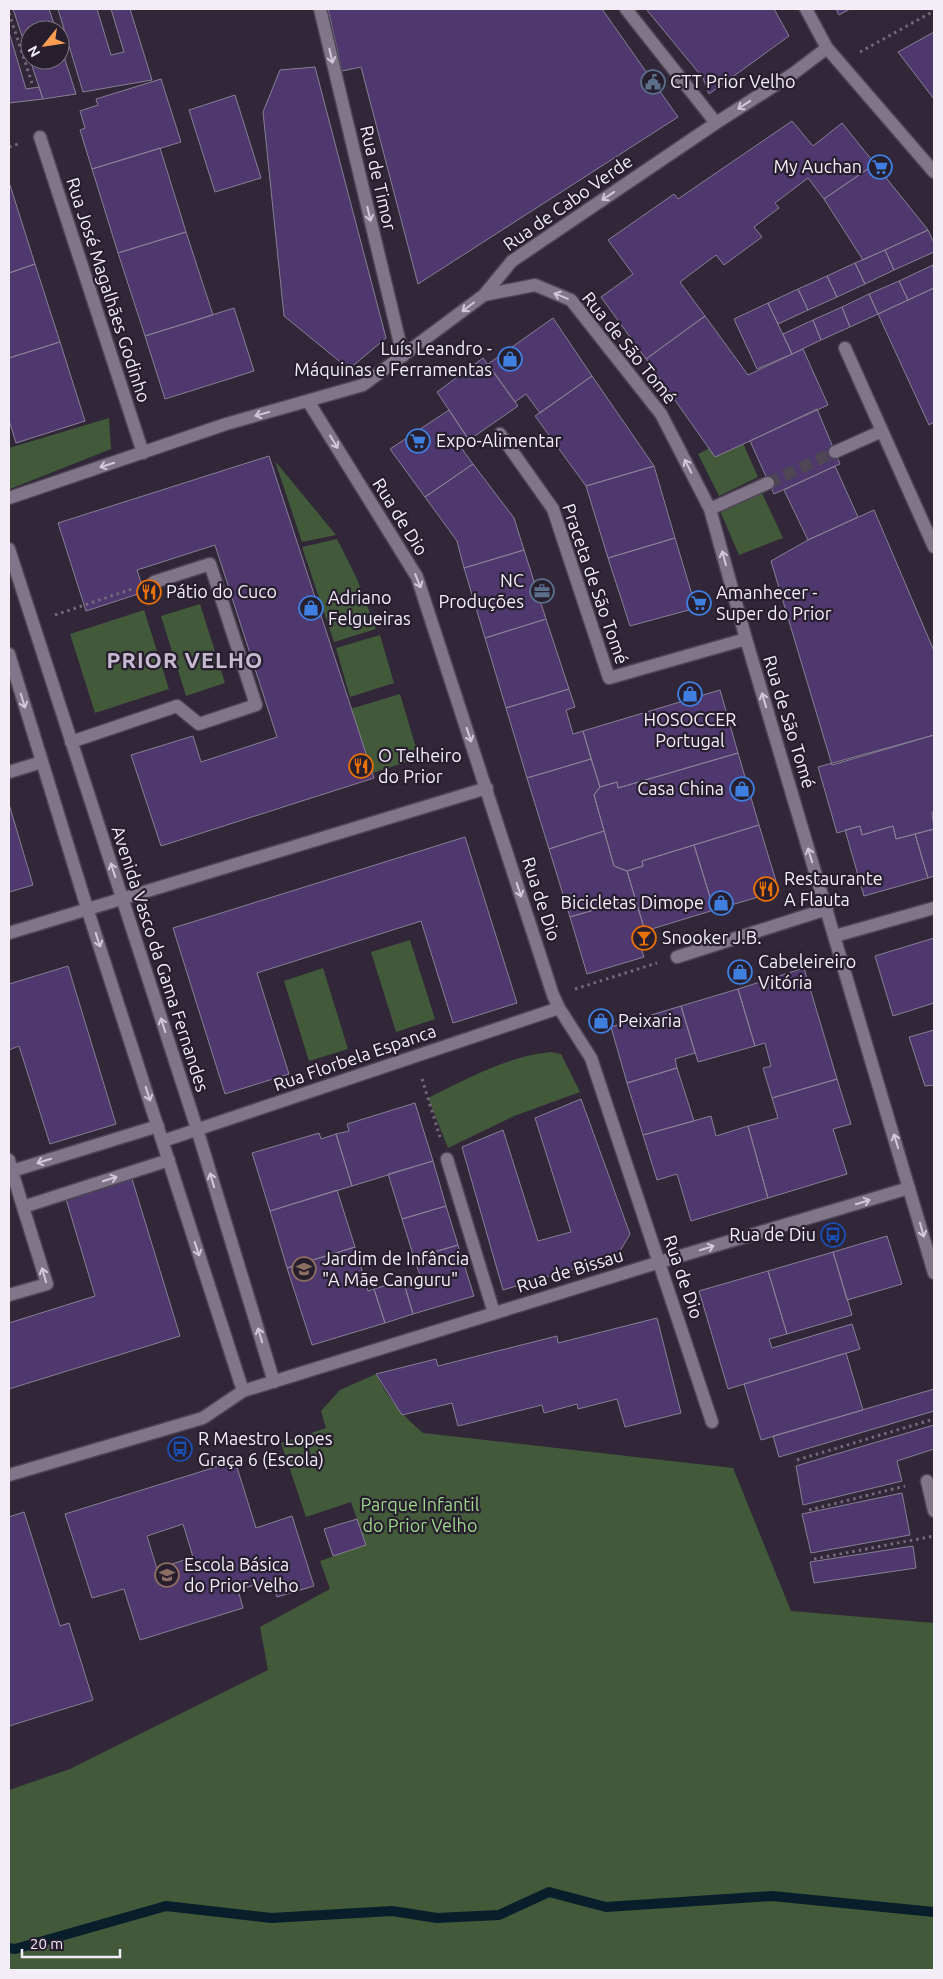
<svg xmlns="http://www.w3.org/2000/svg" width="943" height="1979" font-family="Ubuntu,sans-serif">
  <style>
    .green { fill: #42593a }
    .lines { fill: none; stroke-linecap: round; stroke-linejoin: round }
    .stream { stroke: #081e2b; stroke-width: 10 }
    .building { fill: #4f386e; stroke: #877f94; fill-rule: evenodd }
    .minor-tunnel { stroke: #4e4555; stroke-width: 12; stroke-dasharray: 12 6; stroke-linecap: butt }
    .minor-casing { stroke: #4d4553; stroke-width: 15 }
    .path { stroke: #746b7a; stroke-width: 3; stroke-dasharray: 2.5 4; stroke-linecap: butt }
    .minor { stroke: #807589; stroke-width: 12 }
    .oneway { stroke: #d0c9d7 }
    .labels { text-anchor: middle; stroke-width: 4.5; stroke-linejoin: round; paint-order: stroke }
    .poi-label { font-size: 18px; fill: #f3edf8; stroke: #271e2e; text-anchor: start }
    .street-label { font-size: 18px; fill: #f3edf8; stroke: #271e2e }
    .park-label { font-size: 18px; fill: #9dd788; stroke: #271e2e }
    .district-label { font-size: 22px; font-weight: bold; letter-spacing: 1px; fill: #c6bad0; stroke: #271e2e }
  </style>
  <rect width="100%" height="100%" fill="#312738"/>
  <path class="green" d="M109,418l2,31 -101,40 -1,-41z
    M739,434l19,43 -39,19 -21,-42z
    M275,461l61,74 -34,7z
    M762,493l21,45 -44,17 -19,-44z
    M337,539l20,40 19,50 -42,13 -32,-95z
    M200,604l25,79 -39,13 -25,-80z
    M144,610l25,79 -74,24 -25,-79z
    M380,635l14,48 -44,14 -14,-49z
    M400,694l19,64 -59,19 -23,-64z
    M410,940l25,79 -39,13 -25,-80z
    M323,968l25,81 -39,12 -25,-80z
    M551,1052l10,2 19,38 -66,24 -66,32 -20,-50c38,-19 80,-42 123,-46z
    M376,1374c11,24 27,42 47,59l310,35 58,143 143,12v347h-925v-180l61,-21 198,-99 -8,-43 70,-38 -10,-28 46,-16 -15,-43 -45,15 -25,-74 45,-15 -5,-17 19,-21z"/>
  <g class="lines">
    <path class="stream" d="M9,1948l6,1 151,-43 105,12 121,-7 45,7 62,-3 50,-23 57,15 166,-11 162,16"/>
  </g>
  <path class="building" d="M13,9h36l7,21h-26v30z
    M58,9h39l14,46 13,-3 -13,-43h19l22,71 -69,12z
    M328,9h274l76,108 -260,167 -57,-217 -19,4z
    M646,9h128l15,27 -80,58 -6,-16z
    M836,9h14l-11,6z
    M9,32l17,57 13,-2 4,12 -34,4z
    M934,32v67l-36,-47z
    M60,44l16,50 -33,5 -13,-39h30z
    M315,67l71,271 -37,31 -65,-53 -21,-204 17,-42z
    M161,79l20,63 -89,27 -12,-39 5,-2 -5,-17 18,-6 -2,-6z
    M235,95l26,83 -46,14 -26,-82z
    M792,121l21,25 29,-23 33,41 -51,35 -16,-21 -33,25 4,5 -25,19 8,10 -38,28 -8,-10 -36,27 25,34 -59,43 -45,-62 32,-23 -25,-34 66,-46 4,5z
    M160,148l26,84 -68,21 -26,-84z
    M875,164l53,66 -65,30 -39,-61z
    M10,185l25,79 -26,9v-87z
    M928,230l6,13v9l-40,18 -9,-20z
    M186,232l27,83 -68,21 -27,-83z
    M885,250l9,20 -29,14 -10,-21z
    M855,263l10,21 -28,13 -10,-21z
    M35,264l25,78 -51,16v-85z
    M933,265l1,23 -26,12 -9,-19z
    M827,276l10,21 -29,13 -10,-21z
    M899,281l9,19 -30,14 -9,-20z
    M934,288v134l-5,3 -51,-111z
    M798,289l10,21 -30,14 -10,-21z
    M869,294l9,20 -28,13 -8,-20z
    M768,303l24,51 -35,15 -23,-50z
    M842,307l8,20 -29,13 -8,-20z
    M234,308l20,63 -89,28 -20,-63z
    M705,316l43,59 55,-26 25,56 -113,52 -69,-98z
    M553,318l39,58 -52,37 -14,-19 -11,8 -27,-38z
    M813,320l8,20 -29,14 -9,-20z
    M60,342l25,79 -69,22 -7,-23v-62z
    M483,358l35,48 -49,34 -32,-48z
    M592,376l62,90 -68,20 -51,-70z
    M817,409l23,55 -66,30 -24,-53z
    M449,410l20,30 -9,6 13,18 -48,33 -35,-48z
    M269,456l105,322 -213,68 -30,-91 62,-19 8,26 76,-25 -62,-192 -78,25 7,22 -58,19 -28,-88z
    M473,464l41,54 10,32 -60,18 -7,-27 -32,-44z
    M654,466l21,72 -67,20 -22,-72z
    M835,466l23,51 -50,23 -24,-50z
    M874,510l60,141v84l-102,30 -61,-204 37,-21z
    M675,538l21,70 -66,18 -22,-68z
    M524,550l22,69 -61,19 -21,-70z
    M546,619l23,70 -63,19 -21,-70z
    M569,689l6,18 -9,3 7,24 10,-3 8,28 -64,19 -21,-70z
    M720,690l18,63 -120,35 -1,-6 -17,5 -17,-56z
    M934,735v77h-2l2,17 -38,10 -3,-13 -31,9 -2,-9 -23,7 -19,-66z
    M738,753l21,72 -117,36 1,5 -16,5 -13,-5 -20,-71 6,-8 17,-5 1,6z
    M591,759l9,28 -6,8 10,36 -55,18 -22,-71z
    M9,804l24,81 -24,7z
    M759,825l20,66 -65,19 -20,-65z
    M860,826l2,9 31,-9 3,13 19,-5 13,44 -64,18 -19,-66z
    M934,829v47l-6,2 -13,-44z
    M604,831l10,35 13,5 8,27 -65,19 -21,-68z
    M465,837l52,166 -64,20 -32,-102 -164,52 32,101 -64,20 -52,-166z
    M694,845l20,65 -69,21 -18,-60 16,-5 -1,-5z
    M635,898l10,33 -9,2 8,24 -57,17 -17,-57z
    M934,938v65l-41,13 -18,-60z
    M68,966l48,158 -66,20 -31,-98 -10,4v-66z
    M804,968l33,111 -65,19 -9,-30 8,-2 -6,-23 -10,3 -17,-57z
    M738,989l17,57 -57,16 -17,-56z
    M681,1006l14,47 -20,6 2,9 -50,15 -16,-56z
    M934,1030v55l-9,1 -16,-49z
    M677,1068l17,53 -51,14 -16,-52z
    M837,1079l14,45 -18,5 14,45 -79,24 -20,-72 30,-8 -6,-20z
    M581,1099l49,135 -13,22 -114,34 -41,-143 41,-17 35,111 33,-9 -36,-114z
    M415,1103l18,58 -81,25 -16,-52 13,-3 -2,-7z
    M711,1116l5,20 32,-10 20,72 -77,23 -14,-47 -20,6 -14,-45z
    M319,1133l2,6 15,-5 16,52 -82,25 -18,-58z
    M433,1161l13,45 -44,13 -14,-45z
    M132,1179l48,157 -171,53v-66l86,-27 -29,-97z
    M337,1190l18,57 -68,21 -17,-57z
    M446,1206l12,39 -44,13 -12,-39z
    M887,1236l15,48 -55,16 -14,-48z
    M458,1245l16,51 -61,18 -10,-34 17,-5 -6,-17z
    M355,1247l13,44 6,-2 11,34 -73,22 -25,-77z
    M833,1252l19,63 -65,19 -19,-63z
    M768,1271l19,63 -18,5 3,9 80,-24 8,25 -132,40 -29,-98z
    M403,1280l10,34 -28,9 -11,-34z
    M657,1318l24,95 -56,14 -8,-28 -39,10 -1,-5 -33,9 -2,-8 -84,21 -6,-23 -50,12 -26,-41 60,-15 2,7 119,-30 1,7z
    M846,1353l17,57 -102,30 -17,-56z
    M934,1389v22l-155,46 -6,-21z
    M934,1425v24l-37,12 5,20 -99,24 -7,-39z
    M235,1461l21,67 36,-12 22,70 -37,11 -6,-17 -33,10 5,18 -103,32 -16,-51 -32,9 -27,-84zM183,1524l10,33 -36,12 -10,-33z
    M902,1493l8,42 -99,18 -9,-39z
    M24,1512l36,114 9,-3 24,77 -84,26v-209z
    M357,1519l9,26 -33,11 -9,-27z
    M913,1546l3,22 -102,15 -4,-21z"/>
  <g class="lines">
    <path class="minor-tunnel" d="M768,483l67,-31"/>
    <g class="minor-casing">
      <path id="minor" d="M320,9l83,347
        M626,9l90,114
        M806,9l21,39 107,124
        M40,137l103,316
        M484,295l51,-10 36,15 90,114 49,95 36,130 188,634
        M845,348l89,199
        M308,401l109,176 136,418 6,13 32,50 121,364
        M500,434l53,75 56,169 137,-39
        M835,452l47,-21
        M9,498l217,-74 137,-39 121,-90 28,-34 204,-138 78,-50 33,-25
        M710,509l58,-26
        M9,549l188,580 77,253
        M9,654l78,254 156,483
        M71,742l106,-36 22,18 57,-19 -46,-141 -56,18
        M9,772l33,-10
        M9,933l478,-145
        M835,936l99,-28
        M677,957l150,-48
        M163,1141l396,-133
        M447,1159l47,154
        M9,1160l3,11 146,-45
        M12,1171l11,36
        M9,1295l38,-11 -24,-77 146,-47
        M9,1475l194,-57 40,-27 417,-129 249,-74
        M927,1481l7,30"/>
    </g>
    <path class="path" d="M9,13l23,70
      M860,52l74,-41
      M9,147l9,-3
      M55,615l77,-26
      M575,989l82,-26
      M422,1079l18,58
      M797,1460l137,-41
      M809,1510l96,-24
      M814,1559l120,-23"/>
    <use href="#minor" class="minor"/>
  </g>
  <defs><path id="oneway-shaft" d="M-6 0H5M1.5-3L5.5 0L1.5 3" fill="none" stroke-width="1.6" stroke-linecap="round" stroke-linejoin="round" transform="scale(1.25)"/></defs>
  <g class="oneway">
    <use href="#oneway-shaft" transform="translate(331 56) rotate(77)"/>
    <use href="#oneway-shaft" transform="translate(744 105) rotate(147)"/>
    <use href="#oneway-shaft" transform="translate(608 196) rotate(146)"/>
    <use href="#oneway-shaft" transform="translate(369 214) rotate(77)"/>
    <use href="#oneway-shaft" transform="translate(561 296) rotate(-158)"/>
    <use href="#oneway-shaft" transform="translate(468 307) rotate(143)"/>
    <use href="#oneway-shaft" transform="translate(262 414) rotate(165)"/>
    <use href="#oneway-shaft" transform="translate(334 442) rotate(59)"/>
    <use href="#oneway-shaft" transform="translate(107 465) rotate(162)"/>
    <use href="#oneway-shaft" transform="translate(688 466) rotate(-117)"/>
    <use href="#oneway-shaft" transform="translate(724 558) rotate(-105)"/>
    <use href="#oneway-shaft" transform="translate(418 581) rotate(68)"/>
    <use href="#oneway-shaft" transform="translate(764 700) rotate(-107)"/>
    <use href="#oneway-shaft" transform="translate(23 701) rotate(73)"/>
    <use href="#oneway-shaft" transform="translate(469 735) rotate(72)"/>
    <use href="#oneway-shaft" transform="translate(810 855) rotate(-107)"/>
    <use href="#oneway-shaft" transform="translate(113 870) rotate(-108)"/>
    <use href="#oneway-shaft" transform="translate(519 890) rotate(72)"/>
    <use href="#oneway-shaft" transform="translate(98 940) rotate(72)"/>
    <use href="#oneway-shaft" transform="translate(163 1025) rotate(-108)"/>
    <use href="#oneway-shaft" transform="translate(148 1094) rotate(72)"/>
    <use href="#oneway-shaft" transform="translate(896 1141) rotate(-107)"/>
    <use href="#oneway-shaft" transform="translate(44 1161) rotate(163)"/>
    <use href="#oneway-shaft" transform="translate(110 1179) rotate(-18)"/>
    <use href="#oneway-shaft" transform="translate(212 1180) rotate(-107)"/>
    <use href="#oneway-shaft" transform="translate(863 1202) rotate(-17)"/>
    <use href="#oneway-shaft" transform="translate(922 1230) rotate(74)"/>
    <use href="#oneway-shaft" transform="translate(707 1248) rotate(-17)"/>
    <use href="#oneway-shaft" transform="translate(197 1249) rotate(72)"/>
    <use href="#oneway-shaft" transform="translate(44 1275) rotate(-107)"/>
    <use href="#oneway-shaft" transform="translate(260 1335) rotate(-107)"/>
  </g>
  <defs>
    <g id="civic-ring" transform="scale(1.25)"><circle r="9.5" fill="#271e2e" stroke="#5c6f8a" stroke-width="1.5"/><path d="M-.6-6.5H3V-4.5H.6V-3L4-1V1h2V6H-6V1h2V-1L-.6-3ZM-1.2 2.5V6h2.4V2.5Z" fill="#5c6f8a"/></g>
    <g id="supermarket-ring" transform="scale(1.25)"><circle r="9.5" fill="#271e2e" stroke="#3f7fe0" stroke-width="1.5"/><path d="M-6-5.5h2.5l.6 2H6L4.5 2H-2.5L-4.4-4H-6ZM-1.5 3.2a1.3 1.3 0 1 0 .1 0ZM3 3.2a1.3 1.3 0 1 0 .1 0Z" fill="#3f7fe0"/></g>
    <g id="shop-ring" transform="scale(1.25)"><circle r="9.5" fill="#271e2e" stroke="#3f7fe0" stroke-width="1.5"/><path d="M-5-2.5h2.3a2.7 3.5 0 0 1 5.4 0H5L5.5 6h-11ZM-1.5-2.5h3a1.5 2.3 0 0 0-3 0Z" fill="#3f7fe0"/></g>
    <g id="office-ring" transform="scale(1.25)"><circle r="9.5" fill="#271e2e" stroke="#5c6f8a" stroke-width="1.5"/><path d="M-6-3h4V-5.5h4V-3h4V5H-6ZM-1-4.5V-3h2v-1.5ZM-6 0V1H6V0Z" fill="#5c6f8a"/></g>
    <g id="restaurant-ring" transform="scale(1.25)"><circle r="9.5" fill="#271e2e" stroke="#e8710a" stroke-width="1.5"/><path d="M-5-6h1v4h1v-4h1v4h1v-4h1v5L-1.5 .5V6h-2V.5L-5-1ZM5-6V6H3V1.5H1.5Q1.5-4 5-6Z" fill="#e8710a"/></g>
    <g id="bar-ring" transform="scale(1.25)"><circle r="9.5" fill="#271e2e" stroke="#e8710a" stroke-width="1.5"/><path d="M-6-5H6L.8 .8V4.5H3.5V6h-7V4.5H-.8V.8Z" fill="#e8710a"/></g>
    <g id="bus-ring" transform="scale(1.25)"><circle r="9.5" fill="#271e2e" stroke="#1a4fb4" stroke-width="1.5"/><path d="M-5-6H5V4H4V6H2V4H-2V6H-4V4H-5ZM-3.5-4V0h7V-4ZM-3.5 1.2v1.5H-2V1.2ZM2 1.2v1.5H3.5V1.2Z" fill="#1a4fb4"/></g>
    <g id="school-ring" transform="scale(1.25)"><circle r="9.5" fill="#271e2e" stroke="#8d6e63" stroke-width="1.5"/><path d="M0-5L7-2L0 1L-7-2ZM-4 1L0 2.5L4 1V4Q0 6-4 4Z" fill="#8d6e63"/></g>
  </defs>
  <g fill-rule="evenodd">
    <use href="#civic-ring" x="653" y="82"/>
    <use href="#supermarket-ring" x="880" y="167"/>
    <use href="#shop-ring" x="510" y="359"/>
    <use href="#supermarket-ring" x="418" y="441"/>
    <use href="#office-ring" x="542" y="591"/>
    <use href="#restaurant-ring" x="149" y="592"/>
    <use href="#supermarket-ring" x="699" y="603"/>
    <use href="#shop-ring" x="311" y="608"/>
    <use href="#shop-ring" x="690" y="694"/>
    <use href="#restaurant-ring" x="361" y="766"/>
    <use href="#shop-ring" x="742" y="789"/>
    <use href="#restaurant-ring" x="766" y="889"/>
    <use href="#shop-ring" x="721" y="903"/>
    <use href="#bar-ring" x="644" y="938"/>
    <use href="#shop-ring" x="740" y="972"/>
    <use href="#shop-ring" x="601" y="1021"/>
    <use href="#bus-ring" x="833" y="1235"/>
    <use href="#school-ring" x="304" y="1269"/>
    <use href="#bus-ring" x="180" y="1449"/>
    <use href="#school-ring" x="167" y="1575"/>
  </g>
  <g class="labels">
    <g class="poi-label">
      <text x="670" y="88">CTT Prior Velho</text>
      <text x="862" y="173" text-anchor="end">My Auchan</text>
      <text x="492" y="355" text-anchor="end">Luís Leandro -<tspan x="492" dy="21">Máquinas e Ferramentas</tspan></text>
      <text x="436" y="447">Expo-Alimentar</text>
      <text x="524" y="587" text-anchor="end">NC<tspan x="524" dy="21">Produções</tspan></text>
      <text x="166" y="598">Pátio do Cuco</text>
      <text x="716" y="599">Amanhecer -<tspan x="716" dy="21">Super do Prior</tspan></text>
      <text x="328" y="604">Adriano<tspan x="328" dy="21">Felgueiras</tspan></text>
      <text x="690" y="726" text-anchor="middle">HOSOCCER<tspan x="690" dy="21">Portugal</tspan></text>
      <text x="378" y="762">O Telheiro<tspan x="378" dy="21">do Prior</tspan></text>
      <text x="724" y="795" text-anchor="end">Casa China</text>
      <text x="784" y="885">Restaurante<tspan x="784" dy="21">A Flauta</tspan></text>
      <text x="704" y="909" text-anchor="end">Bicicletas Dimope</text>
      <text x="662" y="944">Snooker J.B.</text>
      <text x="758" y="968">Cabeleireiro<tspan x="758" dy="21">Vitória</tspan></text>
      <text x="618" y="1027">Peixaria</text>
      <text x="816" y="1241" text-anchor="end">Rua de Diu</text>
      <text x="322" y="1265">Jardim de Infância<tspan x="322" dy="21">"A Mãe Canguru"</tspan></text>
      <text x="198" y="1445">R Maestro Lopes<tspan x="198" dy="21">Graça 6 (Escola)</tspan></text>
      <text x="184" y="1571">Escola Básica<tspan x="184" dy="21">do Prior Velho</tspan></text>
    </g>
    <g class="street-label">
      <text transform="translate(378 178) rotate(77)" y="6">Rua de Timor</text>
      <text transform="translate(568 203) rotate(-35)" y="6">Rua de Cabo Verde</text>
      <text transform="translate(108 290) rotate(72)" y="6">Rua José Magalhães Godinho</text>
      <text transform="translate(629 348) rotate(51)" y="6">Rua de São Tomé</text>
      <text transform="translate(400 517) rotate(58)" y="6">Rua de Dio</text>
      <text transform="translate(595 584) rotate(71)" y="6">Praceta de São Tomé</text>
      <text transform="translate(789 722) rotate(73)" y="6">Rua de São Tomé</text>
      <text transform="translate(541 899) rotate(72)" y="6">Rua de Dio</text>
      <text transform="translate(160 959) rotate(72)" y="6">Avenida Vasco da Gama Fernandes</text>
      <text transform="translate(355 1058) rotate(-19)" y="6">Rua Florbela Espanca</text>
      <text transform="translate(570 1271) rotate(-17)" y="6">Rua de Bissau</text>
      <text transform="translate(683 1277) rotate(71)" y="6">Rua de Dio</text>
    </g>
    <g class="park-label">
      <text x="420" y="1511">Parque Infantil<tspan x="420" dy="21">do Prior Velho</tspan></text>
    </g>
    <g class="district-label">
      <text x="185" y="668">PRIOR VELHO</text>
    </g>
  </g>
  <rect width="943" height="1979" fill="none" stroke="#f3edf8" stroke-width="20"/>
  <g transform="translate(45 45) rotate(240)"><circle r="24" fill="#271e2e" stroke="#79717f"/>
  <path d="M0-4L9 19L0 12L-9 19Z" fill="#fb9e51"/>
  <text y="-8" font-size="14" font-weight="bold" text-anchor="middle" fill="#f3edf8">N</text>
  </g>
  <path d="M22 1949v8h98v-8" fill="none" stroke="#f3edf8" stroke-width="2.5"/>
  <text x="30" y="1949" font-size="15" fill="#f3edf8" stroke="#271e2e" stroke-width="4" paint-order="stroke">20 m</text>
</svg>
